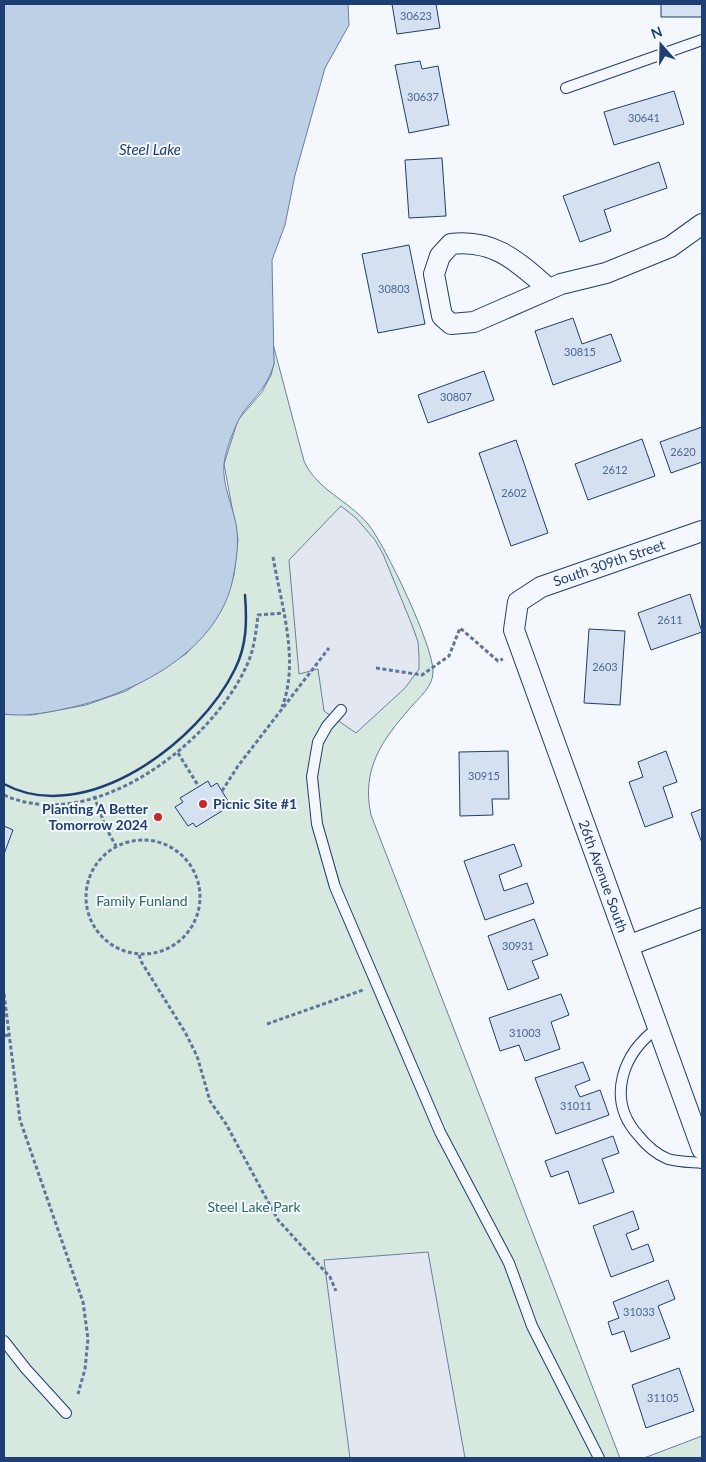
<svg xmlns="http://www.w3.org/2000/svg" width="706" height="1462" font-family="Lato,sans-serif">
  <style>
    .green { fill: #d7e8df; stroke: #687fa3 }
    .parking { fill: #e3e8f0; stroke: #687fa3 }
    .water { fill: #bed0e5; stroke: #687fa3 }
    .building { fill: #d5e0f0; stroke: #1d3f73 }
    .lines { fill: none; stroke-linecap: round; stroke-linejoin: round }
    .lane-casing { stroke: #1d3f73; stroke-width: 12 }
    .street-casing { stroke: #1d3f73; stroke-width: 22 }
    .path { stroke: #5e769c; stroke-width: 3; stroke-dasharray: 4 2.5; stroke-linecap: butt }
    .lane { stroke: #f4f7fb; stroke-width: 10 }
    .street { stroke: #f4f7fb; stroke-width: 20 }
    .wall { stroke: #1d3f73; stroke-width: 2.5 }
    .poi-dot { fill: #c62828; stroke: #f4f7fb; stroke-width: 2 }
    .labels { text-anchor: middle; stroke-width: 4; stroke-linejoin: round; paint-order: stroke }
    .number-label { font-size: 11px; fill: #4b6792 }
    .street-label { font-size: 14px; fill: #1d3f73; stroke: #f4f7fb }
    .poi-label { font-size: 14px; font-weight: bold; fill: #1d3f73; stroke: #f4f7fb; text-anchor: start }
    .park-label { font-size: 14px; fill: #2c6c60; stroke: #f4f7fb }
    .water-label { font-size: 15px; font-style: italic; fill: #1d3f73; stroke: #f4f7fb }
  </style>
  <rect width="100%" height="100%" fill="#f4f7fb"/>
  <path class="green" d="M273,344l31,117c13,29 44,39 64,63 17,21 66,123 65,148 0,14 -13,25 -22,35 -29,33 -50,62 -40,108l249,643h-616v-744l28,1 54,-10 40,-14 60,-37 33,-41 15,-38 4,-35 -14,-76 14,-44 24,-28 9,-17 3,-11z
    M702,1436v22h-58z"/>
  <path class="parking" d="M341,506l15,12 19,22 8,14 29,71 6,17 1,15v12l-14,19 -49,45 -32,-22 -6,-42 -19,5 -10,-114z
    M428,1252l37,206h-115l-26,-198z"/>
  <path class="water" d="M4,4h344l1,21 -24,43 -30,107 -10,50 -13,35 2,104c-6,21 -17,31 -30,47 -8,11 -19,40 -20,53 -2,20 8,40 12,60 3,16 1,33 -2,49 -12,78 -101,122 -170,136 -19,4 -41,8 -60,5z"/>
  <path class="building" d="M392,4h44l4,24 -43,6z
    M661,4h41v13h-41z
    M420,61l2,8 16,-3 11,59 -40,8 -14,-68z
    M674,91l10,33 -70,21 -10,-33z
    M442,158l4,58 -37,2 -4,-58z
    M659,162l8,26 -63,22 7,21 -31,11 -17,-46z
    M409,245l16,79 -47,9 -16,-79z
    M573,318l9,26 29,-10 10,27 -68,24 -18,-54z
    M484,371l10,29 -66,23 -10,-28z
    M702,427v35l-31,11 -11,-31z
    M642,439l13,37 -67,24 -13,-36z
    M516,440l32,93 -37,13 -32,-93z
    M690,594l12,38 -51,18 -13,-37z
    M589,629l36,2 -5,74 -36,-2z
    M508,751l1,48h-17l1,16 -33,1 -1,-64z
    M666,751l11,31 -14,5 10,30 -28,10 -16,-45 14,-5 -5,-15z
    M208,781l3,6 6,-4 11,18 -6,4 3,4 -29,18 -3,-4 -5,3 -13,-19 8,-5 -3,-4z
    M702,809v34l-11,-30z
    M4,826l9,4 -9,24z
    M514,844l8,22 -23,9 5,16 23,-8 7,20 -49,17 -21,-59z
    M534,919l14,36 -16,6 7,17 -31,12 -20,-54z
    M561,994l8,21 -18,7 9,27 -35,12 -6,-16 -19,6 -11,-33z
    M583,1062l7,18 -15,6 5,11 20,-7 9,25 -53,19 -21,-56z
    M613,1136l6,17 -17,6 12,33 -35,12 -11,-33 -17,6 -6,-16z
    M633,1211l6,18 -13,5 6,16 16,-6 6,17 -43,16 -18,-51z
    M668,1280l7,19 -17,7 12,32 -39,14 -7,-21 -12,4 -4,-13 11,-4 -6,-16z
    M679,1368l15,43 -48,17 -14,-43z"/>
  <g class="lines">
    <g class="lane-casing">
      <path id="lane" d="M566,88l136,-48
        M341,710l-14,16 -9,16 -6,35 5,47 18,63 105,245 69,131 23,63 67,132
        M659,1027c-37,26 -53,72 -21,108 7,9 18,19 30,24 10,3 24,3 34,4
        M4,1341l22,28 40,44"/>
    </g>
    <g class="street-casing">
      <g id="street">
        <path d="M549,289c-31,-27 -54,-50 -98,-45l-11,12 -6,18 8,42 9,8 23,-2 87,-38 45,-11 64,-26 32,-23"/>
        <path id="s1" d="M702,531l-161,56 -23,15 -4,28 188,519"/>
        <path d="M630,945l72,-27"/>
      </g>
    </g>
    <path class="path" d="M273,557c8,47 27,104 9,150
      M376,668l46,7 27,-19 11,-28 38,33 5,-2
      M178,753l21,34
      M222,791l16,-25 91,-118
      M4,795c88,40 206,-50 242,-128 8,-16 10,-35 12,-52l25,-2
      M94,796l12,32 10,18
      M86 897a57 57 0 1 1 114 0a57 57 0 1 1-114 0Z
      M139,955l3,8 43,69 12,24 13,45 16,23 52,96 52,57 6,14
      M4,994l16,126 63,182 5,37 -3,30 -7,25
      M267,1024l96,-34
      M4,1035l6,1"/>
    <use href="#lane" class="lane"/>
    <use href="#street" class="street"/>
    <path class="wall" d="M4,784c81,44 196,-42 231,-115 12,-24 12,-48 10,-74"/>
  </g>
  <g class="poi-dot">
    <circle cx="203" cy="804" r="5"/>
    <circle cx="158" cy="817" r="5"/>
  </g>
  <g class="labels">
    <g class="number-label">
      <text x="416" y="20">30623</text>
      <text x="423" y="101">30637</text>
      <text x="644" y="122">30641</text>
      <text x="394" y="293">30803</text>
      <text x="580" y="356">30815</text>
      <text x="456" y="401">30807</text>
      <text x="683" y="456">2620</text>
      <text x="615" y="474">2612</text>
      <text x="514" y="497">2602</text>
      <text x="670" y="624">2611</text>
      <text x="605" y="671">2603</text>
      <text x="484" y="780">30915</text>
      <text x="518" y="950">30931</text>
      <text x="525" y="1037">31003</text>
      <text x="576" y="1110">31011</text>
      <text x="639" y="1316">31033</text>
      <text x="663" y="1402">31105</text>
    </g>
    <g class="street-label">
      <text transform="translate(609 563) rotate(-19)" y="5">South 309th Street</text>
      <text dy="5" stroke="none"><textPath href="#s1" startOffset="488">26th Avenue South</textPath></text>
    </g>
    <g class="poi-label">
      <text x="213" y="809">Picnic Site #1</text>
      <text x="148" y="814" text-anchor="end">Planting A Better<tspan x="148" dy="16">Tomorrow 2024</tspan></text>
    </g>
    <g class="park-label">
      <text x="142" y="906">Family Funland</text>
      <text x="254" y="1212">Steel Lake Park</text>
    </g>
    <g class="water-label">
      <text x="150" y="155">Steel Lake</text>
    </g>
  </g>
  <rect width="706" height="1462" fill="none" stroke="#1d3f73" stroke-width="10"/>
  <g transform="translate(661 45) rotate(340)" stroke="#f4f7fb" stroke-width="4" paint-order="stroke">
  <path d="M0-4L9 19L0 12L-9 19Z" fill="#1d3f73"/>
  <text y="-8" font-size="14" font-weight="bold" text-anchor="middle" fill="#1d3f73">N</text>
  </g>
</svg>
